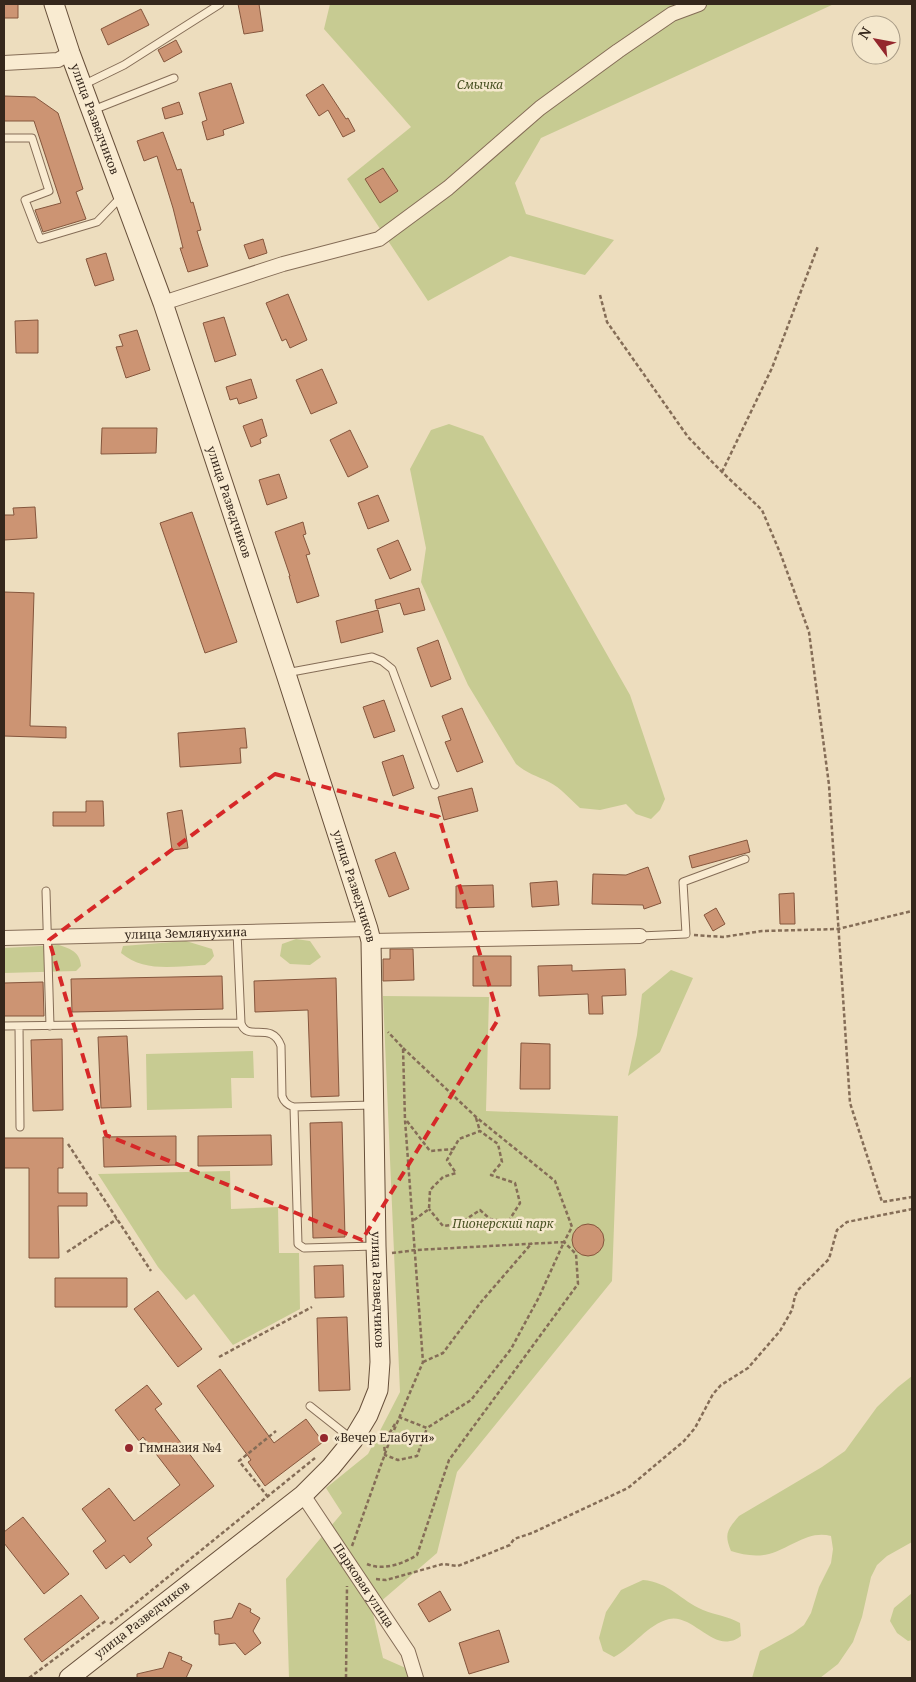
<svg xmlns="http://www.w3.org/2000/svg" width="916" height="1682" font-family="'Noto Serif',serif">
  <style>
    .green { fill: #c7cb92 }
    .building { fill: #cc9473; stroke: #85563d }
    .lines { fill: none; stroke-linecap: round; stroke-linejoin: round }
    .lane-casing { stroke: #856d57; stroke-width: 9 }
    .street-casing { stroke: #856d57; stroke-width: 16 }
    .secondary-casing { stroke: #674f3a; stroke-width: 21 }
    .path { stroke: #856d57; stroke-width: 2.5; stroke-dasharray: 4 2.5; stroke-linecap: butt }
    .lane { stroke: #f9ebd1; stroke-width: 7 }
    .street { stroke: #f9ebd1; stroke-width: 14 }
    .secondary { stroke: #f9ebd1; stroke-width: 19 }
    .marked { fill: none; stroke: #d62828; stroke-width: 4; stroke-dasharray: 10 6; stroke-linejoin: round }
    .poi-dot { fill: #94272d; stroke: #f5e8cd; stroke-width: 2 }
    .labels { text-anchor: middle; stroke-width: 5; stroke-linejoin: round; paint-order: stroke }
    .park-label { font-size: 12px; font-style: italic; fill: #485122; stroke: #f5e8cd }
    .street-label { font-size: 12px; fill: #35271c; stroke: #f5e8cd }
    .poi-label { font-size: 12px; fill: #35271c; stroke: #f5e8cd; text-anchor: start }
  </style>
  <rect width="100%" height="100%" fill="#edddbe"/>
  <path class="green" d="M330,4h504l-293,134 -26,45 11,31 88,26 -29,35 -75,-19 -82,45 -81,-122 64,-52 -87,-98z
    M449,424l34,12 147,259 35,104 -5,11 -9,9 -15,-5 -10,-10 -26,6 -20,-2c-10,-9 -19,-20 -31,-26 -12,-6 -23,-9 -33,-18l-48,-79 -47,-103 5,-34 -16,-79 21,-39z
    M296,939l14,2 11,16 -11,8 -20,-1 -10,-8 2,-12z
    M186,941l26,8 2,7 -4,5 -5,4c-30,1 -60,8 -84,-12l2,-7z
    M59,945c12,4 21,7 22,21l-5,5 -72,2v-25z
    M671,970l22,8 -33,74 -32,24 9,-41 5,-41z
    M383,996l106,1 -3,114 132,5 -6,165 -155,191 -20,81 -65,56 11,49 25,11 2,9h-121l-3,-99 56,-66 -16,-25 42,-34 32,-62z
    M253,1051l1,27h-23l1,30 -85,2 -1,-56z
    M230,1171l1,38 47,-2 1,46h20l1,56 -67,36 -39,-51 -8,6 -28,-33 -60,-93z
    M912,1376v166l-25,14 -10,9 -6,12 -9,40 -9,25 -15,22 -18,14h-68l8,-27 33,-18 11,-8 7,-12 8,-26 12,-24 2,-14 -2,-13c-23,-6 -40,12 -62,18 -13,3 -26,1 -38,-3 -7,-17 -4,-21 8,-35l83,-49 23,-16 32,-44 21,-20z
    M643,1580c26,2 37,20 60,30 12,5 25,6 37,13l1,13c-3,2 -7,5 -11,5 -19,5 -40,-27 -61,-22 -21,5 -36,28 -55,38l-11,-6 -4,-13 7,-26 15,-22z
    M912,1593v47l-4,1 -11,-8 -7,-12 4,-13z"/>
  <path class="building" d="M4,4h14v14h-14z
    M238,4h21l4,27 -19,3z
    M141,9l8,16 -41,20 -7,-16z
    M176,40l6,12 -18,10 -6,-12z
    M231,83l13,40 -21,7 1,5 -17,5 -5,-18 5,-2 -8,-27z
    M323,84l23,35 2,-1 7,13 -12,6 -15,-27 -9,6 -13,-21z
    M4,96l31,1 23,16 25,76 -7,3 10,27 -43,13 -8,-22 26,-7 -27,-82h-30z
    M179,102l4,12 -18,5 -3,-11z
    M163,132l14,38 4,-1 10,34 2,-1 8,28 -4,1 11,35 -20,6 -8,-24h3l-10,-40 -16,-52 -13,5 -7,-20z
    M383,168l15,23 -18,12 -15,-24z
    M263,239l4,14 -18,6 -5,-14z
    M106,253l8,27 -19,6 -9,-27z
    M288,294l19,46 -17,8 -4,-9 -4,2 -16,-38z
    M224,317l12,38 -21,7 -12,-39z
    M38,320v33h-22l-1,-32z
    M137,330l13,40 -24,8 -10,-31 7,-1 -4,-11z
    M322,369l15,34 -26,11 -15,-34z
    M251,379l6,19 -18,6 -2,-6 -7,2 -4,-13z
    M262,419l5,17 -7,3 1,4 -10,4 -8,-21z
    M102,428h55l-1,25 -55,1z
    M350,430l18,37 -20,10 -18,-37z
    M279,474l8,24 -20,7 -8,-25z
    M378,495l11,26 -21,8 -10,-26z
    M35,507l2,31 -33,2v-25h10l-1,-7z
    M192,512l45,130 -32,11 -45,-130z
    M303,522l3,12 -3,1 7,19 -4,1 13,41 -22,7 -8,-27h1l-15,-44z
    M398,540l13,30 -21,9 -13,-30z
    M419,588l6,22 -21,5 -4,-12 -23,6 -2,-9z
    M4,592l30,1 -4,133 36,1v11l-62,-2z
    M378,610l5,22 -42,11 -5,-22z
    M438,640l13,39 -20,8 -14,-39z
    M384,700l11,31 -21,7 -11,-31z
    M462,708l21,54 -26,10 -12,-30 6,-2 -9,-24z
    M245,728l2,20h-7l1,15 -61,4 -2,-34z
    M403,755l11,33 -21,8 -11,-34z
    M472,788l6,23 -34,9 -6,-23z
    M86,801h17l1,25h-51v-14h33z
    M182,810l6,38 -16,2 -5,-37z
    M747,840l3,12 -58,16 -3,-12z
    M395,852l14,37 -20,8 -14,-37z
    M648,867l13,36 -17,6 -1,-4 -51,-1 1,-30 33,1z
    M557,881l2,24 -27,2 -2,-24z
    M493,885l1,22 -38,1v-22z
    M794,893l1,31h-15l-1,-30z
    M716,908l9,16 -12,7 -9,-16z
    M390,949h23l1,31 -31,1v-22h7z
    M473,956h38v30h-38z
    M572,965v6l53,-2 1,26 -24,1 1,18h-14l-1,-20 -49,2 -1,-30z
    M222,976l1,33 -151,3 -1,-33z
    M336,978l3,118 -28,1 -3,-87 -53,2 -1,-31z
    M43,982l1,34h-40v-33z
    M127,1036l4,71 -30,1 -3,-71z
    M62,1039l1,71 -30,1 -2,-71z
    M521,1043l29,1v45h-30z
    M342,1122l3,115 -32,1 -3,-115z
    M271,1135l1,30 -74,1v-30z
    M176,1136v29l-72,2 -1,-30z
    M4,1138h59v30h-5v25h29v13h-29l1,52h-30v-90h-25z
    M572 1240a16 16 0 1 1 32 0a16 16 0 1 1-32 0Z
    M343,1265l1,32 -29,1 -1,-32z
    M55,1278h72v29h-72z
    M158,1291l44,58 -24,18 -44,-58z
    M347,1317l3,73 -31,1 -2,-73z
    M220,1369l54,74 32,-24 17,23 -58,44 -17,-24 3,-2 -54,-74z
    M147,1385l15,19 -7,5 59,77 -67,52 5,7 -22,18 -6,-8 -18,14 -13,-18 13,-10 -24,-32 27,-21 25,33 46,-36 -37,-48 -4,4 -24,-31z
    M23,1517l46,57 -25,20 -40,-51v-11z
    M440,1591l11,19 -22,12 -11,-18z
    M81,1595l18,23 -57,44 -18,-23z
    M239,1603l12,6 -1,3 10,6 -7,13 8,12 -16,12 -10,-12 -16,2v-11h-4l-1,-13 18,-3z
    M499,1630l10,32 -40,12 -10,-31z
    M169,1652l13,5 -1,3 11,5 -6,13h-49v-4l26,-6z"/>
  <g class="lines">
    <g class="lane-casing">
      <path id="lane" d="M83,85l41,-20 96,-61
        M93,110l81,-32
        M4,138h28l17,53 -24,9 15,39 57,-17 24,-25
        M286,673l86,-16 10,4 10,8 43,116
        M46,891l4,135
        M237,932l4,91c6,20 31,-3 40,23l1,50c2,6 5,9 12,11l79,-2
        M640,936l46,-2 -3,-52 62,-23
        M4,1026l237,-3
        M19,1026l1,101
        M294,1107l4,137 6,4 71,-2
        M310,1406l43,34"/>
    </g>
    <g class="street-casing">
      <g id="street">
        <path d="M4,63l54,-3 12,-7"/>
        <path d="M163,303l120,-39 96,-25 69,-51 92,-80 78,-57 54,-37 27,-10"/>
        <path id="s1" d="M4,938l364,-9"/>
        <path d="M371,941l269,-5"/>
        <path id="s2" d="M303,1495l105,157 8,26"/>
      </g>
    </g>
    <g class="secondary-casing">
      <g id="secondary">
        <path id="s3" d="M54,4l16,49 93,250 123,371 82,255 3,12 5,305 4,116 -2,28 -10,25 -15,25 -22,27 -28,28 -234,183"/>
      </g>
    </g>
    <path class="path" d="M600,295l7,27 81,115 34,35 40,38 19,45 28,77 20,153 21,318 32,99 30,-5
      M722,472l50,-104 46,-122
      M694,935l29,2 39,-6 76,-2 74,-18
      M476,1118l4,13
      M407,1121l23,30 24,-2
      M68,1144l83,127
      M414,1220l15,-11 1,-19 13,-13 13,-4 -9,-13 12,-21 21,-8 18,13 4,18 -11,13 24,8 5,20 -12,19 -18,-3 -10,-9 -21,14 -16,2 -14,-17
      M67,1252l50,-33
      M392,1253l24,-3 148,-8 -25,55 -28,52 -40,51 -44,28 -28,-11
      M219,1357l93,-50
      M423,1362l20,-9 38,-51 51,-59
      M395,1424l-11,18 1,13 13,5 19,-4 10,-28
      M268,1497l-29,-36 37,-30
      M352,1546l39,-109 32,-75 -18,-242 -2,-72 -15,-16
      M367,1564c15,7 36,0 50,-9l32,-95 129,-176 -2,-30 -12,-12 8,-15 -17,-46 -79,-64 -73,-69
      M376,1579l10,1 57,-16 15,2 52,-21 4,-6 18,-6 96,-45 56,-47 11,-13 18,-34 8,-9 27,-17 32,-37 12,-21 3,-14 3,-6 31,-31 8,-29 10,-8 65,-13
      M110,1624l205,-166
      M29,1678l78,-58
      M346,1678l1,-92"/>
    <use href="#lane" class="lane"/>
    <use href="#street" class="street"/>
    <use href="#secondary" class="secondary"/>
  </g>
  <path class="marked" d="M275,774l164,43 60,201 -137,222 -256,-105 -57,-195z"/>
  <g class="poi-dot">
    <circle cx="324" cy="1438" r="5"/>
    <circle cx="129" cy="1448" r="5"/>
  </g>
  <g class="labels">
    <g class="park-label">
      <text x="480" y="89">Смычка</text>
      <text x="503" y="1228">Пионерский парк</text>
    </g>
    <g class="street-label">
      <text dy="4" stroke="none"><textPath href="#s3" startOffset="122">улица Разведчиков</textPath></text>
      <text dy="4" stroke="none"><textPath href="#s3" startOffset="528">улица Разведчиков</textPath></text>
      <text dy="4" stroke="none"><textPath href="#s3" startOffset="932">улица Разведчиков</textPath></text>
      <text dy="4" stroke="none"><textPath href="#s1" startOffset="182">улица Землянухина</textPath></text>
      <text dy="4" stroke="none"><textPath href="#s3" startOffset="1338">улица Разведчиков</textPath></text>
      <text dy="4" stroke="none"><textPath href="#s2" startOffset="109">Парковая улица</textPath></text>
      <text transform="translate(142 1620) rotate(-38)" y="4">улица Разведчиков</text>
    </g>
    <g class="poi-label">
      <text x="334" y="1442">«Вечер Елабуги»</text>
      <text x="139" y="1452">Гимназия №4</text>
    </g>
  </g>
  <rect width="916" height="1682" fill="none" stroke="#35271c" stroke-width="10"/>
  <g transform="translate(876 40) rotate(302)"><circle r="24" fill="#f5e8cd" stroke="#a89b86"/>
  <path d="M0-4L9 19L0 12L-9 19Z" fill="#94272d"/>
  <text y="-8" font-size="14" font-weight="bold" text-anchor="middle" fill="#35271c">N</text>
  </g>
</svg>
